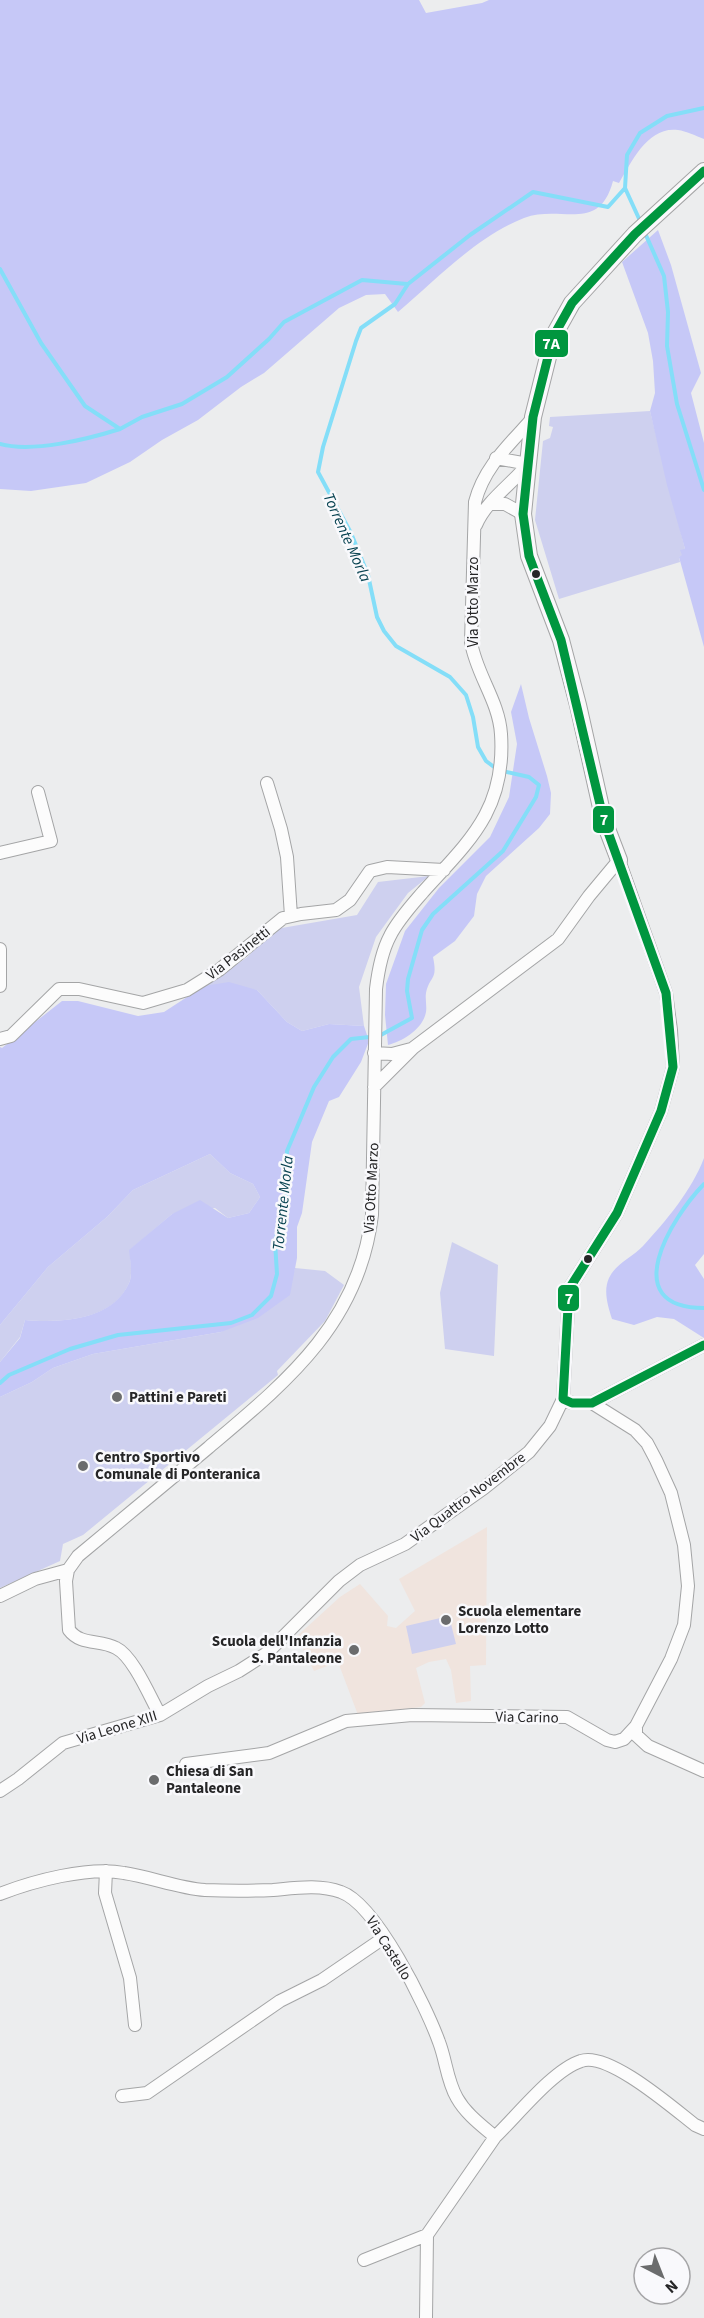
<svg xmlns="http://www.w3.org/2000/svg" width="704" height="2318" font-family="'Source Sans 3',sans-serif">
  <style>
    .education { fill: #f0e4de }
    .green { fill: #ced0ef }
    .forest { fill: #c6c8f7 }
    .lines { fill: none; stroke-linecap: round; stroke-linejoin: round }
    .stream { stroke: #84def8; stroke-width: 4 }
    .street-casing { stroke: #a4a5a6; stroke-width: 14 }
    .secondary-casing { stroke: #a4a5a6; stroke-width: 18 }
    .street { stroke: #fcfcfc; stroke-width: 12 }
    .secondary { stroke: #faf8f9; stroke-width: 16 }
    .bus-1-casing { stroke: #f9f9fc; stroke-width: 14 }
    .bus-2-casing { stroke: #f9f9fc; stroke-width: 14 }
    .bus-1 { stroke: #00963f; stroke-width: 9 }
    .bus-2 { stroke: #00963f; stroke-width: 9 }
    .bus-dot { fill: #262627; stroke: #f9f9fc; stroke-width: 2 }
    .poi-dot { fill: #6b6c6d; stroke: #f9f9fc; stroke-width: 2 }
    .labels { text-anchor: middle; stroke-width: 5; stroke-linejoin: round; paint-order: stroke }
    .street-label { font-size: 15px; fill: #262627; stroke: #f9f9fc }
    .poi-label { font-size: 15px; font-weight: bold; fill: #262627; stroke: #f9f9fc; text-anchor: start }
    .water-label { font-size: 16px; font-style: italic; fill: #084351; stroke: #f9f9fc }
    .line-badge { stroke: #f9f9fc; stroke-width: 2 }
    .badge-label { font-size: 16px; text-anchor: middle; font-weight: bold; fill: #fff }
  </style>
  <rect width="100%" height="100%" fill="#ecedee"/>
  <path class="education" d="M487,1527l-1,138 -16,1 1,35 -15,2 -5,-33 -5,-11 -17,3 -13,6 9,35 -4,4 -63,8 -20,-53 -24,9 -15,-30 -4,-3 45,-41 20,-13 28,32 -1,10 9,2 19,-17 -16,-32z"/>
  <path class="green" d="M650,411l35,138 -3,7 -3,1 1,5 -121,37 -24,-79 8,-79 7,-3 3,-11 -4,-1 1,-9z
    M429,876l-21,17 -32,44 -17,50 5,39 -35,-2 -27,7 -15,-9 -30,-32 -53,-4 42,-28 30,-29 81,-14 21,-33z
    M210,1154l20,19 23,11 7,13 -11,16 -21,5 -13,-10 -43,6 -42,36c0,10 3,24 -1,33 -16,38 -69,40 -104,37l-5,17 -20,25v-37l48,-58 59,-50 26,-27z
    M452,1242l46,23 -4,91 -49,-7 -5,-56z
    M295,1268l30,3 19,14 -19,36 -48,50 1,4 -195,160 -20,9 -3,17 -60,27v-191l32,-15 21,-14 40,-14 128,-22 71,-54z
    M449,1616l7,28 -44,10 -6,-28z"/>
  <path class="forest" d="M0,0h419l7,13 56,-10 7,-3h215v139c-8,-3 -18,-8 -26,-9 -30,-4 -46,31 -59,53l-6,-2c-14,53 -52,23 -89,37 -48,19 -87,61 -126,94l-13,-18 -19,1 -27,13 -75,65 -23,14 -43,33 -36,20 -32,22 -44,21 -55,8 -31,-2z
    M658,230l13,35 30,108 -10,20 13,50v204l-25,-90 3,-2 -2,-5 5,-1 -18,-64 -17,-74 5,-18 -2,-32 -5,-28 -26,-71z
    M521,684l8,34 18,58 4,17 -1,21 -11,14 -53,48 -9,18 -3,22 -19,25 -22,16c5,24 -3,18 -7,36 -1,6 1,13 0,19 -3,17 -23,29 -38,33l-3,-30 1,-31 19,-53 34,-43 51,-51 19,-40 8,-53 -6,-32z
    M229,982l28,8 30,32 15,9 27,-7 35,2 5,15 -8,21 -22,35 -10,4 -17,41 -10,71 -5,14v31l-7,37 -32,23 -37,14 -128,22 -40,14 -21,14 -32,15v-35l20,-24 5,-18c35,3 87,1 104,-37 4,-9 1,-23 0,-33l43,-36 28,-14 28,18 21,-5 11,-16 -7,-13 -23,-11 -20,-19 -77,36 -26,27 -59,50 -48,58v-278l2,1 60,-47h16l60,15 26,-4 40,-26z
    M704,1158v96l-9,11 9,14v59l-30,-19 -17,-2 -23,8 -22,-6c-4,-13 -9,-28 -3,-41 7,-15 24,-21 34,-32 23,-25 49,-56 61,-88z"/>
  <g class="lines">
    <path class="stream" d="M625,188l16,35
      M645,233l19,43 4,36 -1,34 10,58 27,86
      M0,269l41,74 44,63 35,23 22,-12 40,-13 45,-27 42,-38 15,-17 78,-42 45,4
      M0,444c33,9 88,-5 120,-15
      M704,1184c-33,34 -88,124 0,124
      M0,1383l9,-8 61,-26 48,-14 113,-12 21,-8 19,-19 6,-22 -2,-32 11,-43 1,-48 27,-64 19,-30 18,-18 28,-3 33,-18 -5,-27 1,-12 14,-49 11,-16 70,-63 33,-54 3,-12 -10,-8 -31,-7 -12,-9 -8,-14 -5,-30 -7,-22 -16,-18 -54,-31 -12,-15 -7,-14 -9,-42 -17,-42 -33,-61 5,-25 33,-106 5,-13 34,-24 13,-20 62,-49 63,-43 75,15 17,-19 2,-33 13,-22 27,-17 37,-8"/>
    <g class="street-casing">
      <path id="street" d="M490,504h15l18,10
        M476,525c10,-24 36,-41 52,-61l-32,-6
        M267,783l14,46 6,28 4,59
        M0,853l51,-12 -13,-49
        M0,949v37
        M0,1039l11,-3 48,-47h20l64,14 44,-13 32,-20 64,-52 18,-4 35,-4 14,-10 20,-29 17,-4 57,3
        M374,1053l18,1 19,-5
        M563,1399l9,4h20l112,-58
        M0,1596l35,-17 33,-9
        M160,1715c-10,-18 -27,-59 -44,-67 -16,-9 -35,-2 -47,-18l-3,-49 2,-11 10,-14c43,-36 87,-72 130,-108 78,-66 151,-124 164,-233l4,-226c2,-17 5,-36 14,-53 8,-16 21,-30 33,-44 46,-51 83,-82 78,-158 -2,-33 -25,-60 -30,-92l4,-140c9,-35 34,-57 58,-84
        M636,1726v9l12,11 56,25
        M186,1764l83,-11 77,-32 66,-6 155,2 40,23 8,2 9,-3 12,-13 35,-67 13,-34 4,-39 -4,-41 -13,-52 -15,-33 -9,-17 -12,-13 -43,-27
        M0,1791l18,-12 45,-36 97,-28 48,-29 31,-15 28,-18 72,-72 21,-16 45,-21 79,-56 45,-36 21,-26 13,-27 6,-110 48,-76 44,-102 12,-44 -2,-37 -5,-37 -47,-133 -30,36 -31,43 -145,109 -39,39
        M106,1871l-1,22 25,85 5,47
        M0,1894c33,-13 89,-28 124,-21 27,4 54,15 81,17 22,1 46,1 68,0 22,-2 47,-6 68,2 35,12 85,114 98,150 7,18 8,39 18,56 9,16 24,27 38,39l-68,98 -1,83
        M122,2096l25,-3 133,-92 42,-21 63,-43
        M495,2137c22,-21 58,-67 86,-76 27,-10 92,47 114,64l9,4
        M364,2260l63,-25"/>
    </g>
    <g class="secondary-casing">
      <path id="secondary" d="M619,860l-15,-39 -26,-116 -17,-65 -32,-84 -6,-42 5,-50 5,-47 20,-80 19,-34 63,-69 69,-63"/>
    </g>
    <use href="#street" class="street"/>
    <use href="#secondary" class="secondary"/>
    <g class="bus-1-casing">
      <path id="bus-1" d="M535,572l26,68 43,181 62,172 7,74 -12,44 -44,102 -48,76 -6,110 9,4h20l112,-58"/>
    </g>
    <g class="bus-2-casing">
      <path id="bus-2" d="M535,572l-6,-16 -6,-42 10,-97 20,-80 19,-34 63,-69 69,-63"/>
    </g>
    <use href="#bus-1" class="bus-1"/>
    <use href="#bus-2" class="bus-2"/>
  </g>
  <g class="bus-dot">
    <circle cx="536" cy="574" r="5"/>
    <circle cx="588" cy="1259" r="5"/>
  </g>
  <g class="poi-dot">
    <circle cx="117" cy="1397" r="6"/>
    <circle cx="83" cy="1466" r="6"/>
    <circle cx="446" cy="1620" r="6"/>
    <circle cx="354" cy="1650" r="6"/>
    <circle cx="154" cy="1780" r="6"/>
  </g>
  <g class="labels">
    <g class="street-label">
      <text transform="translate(473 602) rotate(-90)" y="5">Via Otto Marzo</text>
      <text transform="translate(238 953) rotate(-38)" y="5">Via Pasinetti</text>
      <text transform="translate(371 1188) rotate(-87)" y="5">Via Otto Marzo</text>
      <text transform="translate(468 1497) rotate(-37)" y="5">Via Quattro Novembre</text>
      <text transform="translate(527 1717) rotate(1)" y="5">Via Carino</text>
      <text transform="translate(117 1727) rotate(-17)" y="5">Via Leone XIII</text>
      <text transform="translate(389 1948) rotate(58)" y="5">Via Castello</text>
    </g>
    <g class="poi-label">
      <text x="129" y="1402">Pattini e Pareti</text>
      <text x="95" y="1462">Centro Sportivo<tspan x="95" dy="17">Comunale di Ponteranica</tspan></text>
      <text x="458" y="1616">Scuola elementare<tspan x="458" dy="17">Lorenzo Lotto</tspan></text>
      <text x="342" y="1646" text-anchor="end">Scuola dell'Infanzia<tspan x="342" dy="17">S. Pantaleone</tspan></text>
      <text x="166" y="1776">Chiesa di San<tspan x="166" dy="17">Pantaleone</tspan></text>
    </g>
    <g class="water-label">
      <text transform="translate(348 537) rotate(66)" y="6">Torrente Morla</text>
      <text transform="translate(282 1203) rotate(-84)" y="6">Torrente Morla</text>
    </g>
  </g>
  <g class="line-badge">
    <rect x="534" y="329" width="35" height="29" rx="6" fill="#00963f"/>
    <rect x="592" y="805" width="23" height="29" rx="6" fill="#00963f"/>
    <rect x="557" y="1284" width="23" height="28" rx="6" fill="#00963f"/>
  </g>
  <g class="badge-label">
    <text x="551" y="349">7A</text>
    <text x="604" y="825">7</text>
    <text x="569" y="1304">7</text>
  </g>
  <g transform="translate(662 2276) rotate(138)"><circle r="28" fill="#f9f9fc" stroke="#a5a5a7" stroke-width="1.5"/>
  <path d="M0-4.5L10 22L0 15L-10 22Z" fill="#6b6c6d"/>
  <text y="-9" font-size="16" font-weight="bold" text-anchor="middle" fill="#262627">N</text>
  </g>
</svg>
